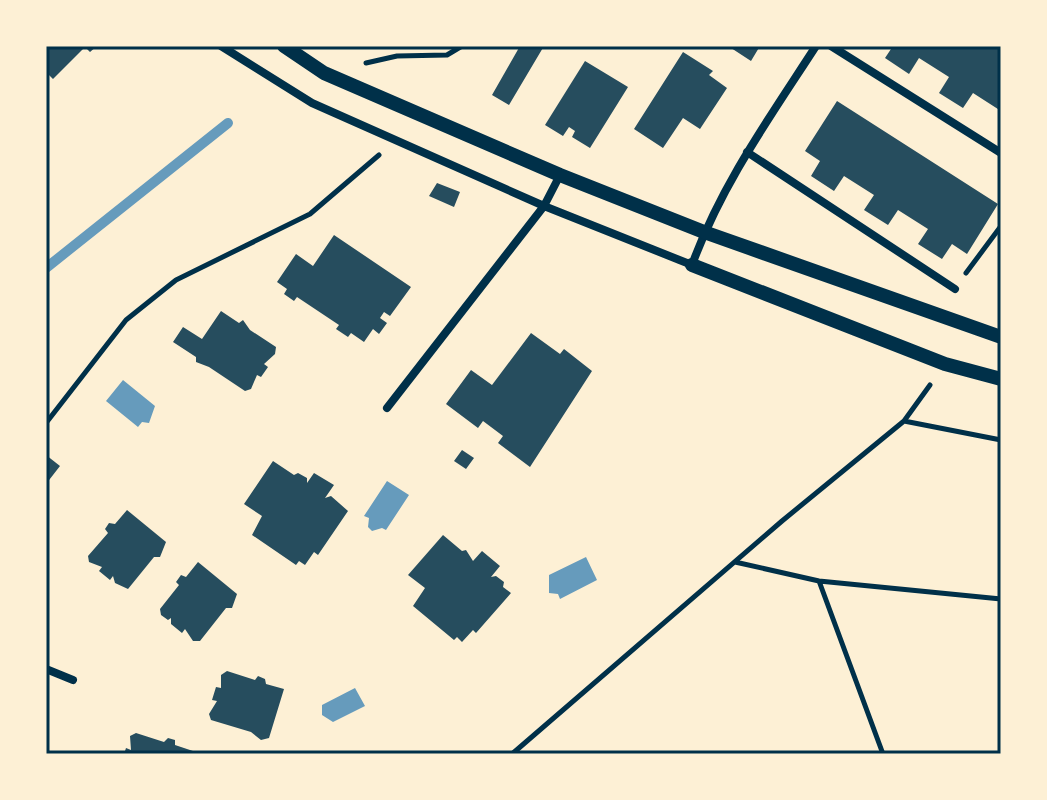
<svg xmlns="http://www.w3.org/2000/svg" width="1047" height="800" font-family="'DejaVu Sans',sans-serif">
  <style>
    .water { fill: #669bbc }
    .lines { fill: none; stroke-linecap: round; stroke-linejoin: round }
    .stream { stroke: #669bbc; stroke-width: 10 }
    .building { fill: #264d5e }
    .path { stroke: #003049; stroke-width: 5 }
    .minor { stroke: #003049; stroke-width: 8 }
    .tertiary { stroke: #003049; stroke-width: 14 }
    .neatline { fill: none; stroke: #003049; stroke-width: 3 }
  </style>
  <rect width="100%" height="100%" fill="#fdf0d5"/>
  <path class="water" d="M123,380l32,26 -6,17 -7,-1 -4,5 -32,-26z
    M387,481l22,14 -23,35 -4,-2 -10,3 -4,-4 1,-9 -5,-2z
    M586,557l11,23 -37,19 -2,-5 -9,-1v-18z
    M355,688l10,18 -32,16 -11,-7v-10z"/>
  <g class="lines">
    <path class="stream" d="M46,268l182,-145"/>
  </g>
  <path class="building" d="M46,46h51l-7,6 -5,-5 -32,32 -7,-7z
    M520,46h24l-35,59 -17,-10z
    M728,46h32l-9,15z
    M893,46h108v65l-28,-18 -10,15 -24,-15 10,-16 -30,-19 -10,16 -24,-16z
    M683,52l30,19 -4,4 18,13 -27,41 -17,-11 -20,30 -29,-19z
    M585,61l43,26 -38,61 -18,-11 3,-6 -6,-4 -6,9 -18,-11z
    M837,101l161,103 -31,50 -15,-10 -10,15 -24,-15 10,-15 -30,-19 -10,15 -24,-15 10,-15 -30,-19 -10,15 -23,-15 9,-15 -15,-10z
    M437,183l23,9 -6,15 -25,-11z
    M334,235l77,52 -21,29 -6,-4 -4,6 7,5 -8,11 -6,-5 -9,13 -13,-9 -3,4 -12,-8 3,-4 -42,-28 -3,4 -10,-7 3,-5 -10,-7 19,-28 17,12z
    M221,311l18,12 4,-3 7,10 26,17 -1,7 -11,10 4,3 -7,10 -4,-2 -6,14 -6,2 -36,-24 -13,-5v-5l-23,-15 10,-15 19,12z
    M531,333l29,21 4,-5 28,22 -62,96 -32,-24 5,-7 -20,-15 -5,7 -32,-24 25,-34 21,15z
    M462,450l12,8 -8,11 -12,-8z
    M46,455l14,11 -14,18z
    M273,461l21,14 4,-2 9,5v5l7,-10 20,12 -9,13 6,-2 17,15 -30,44 -4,-3 -9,13 -6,-4 -3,4 -44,-30 10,-19 -18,-12z
    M127,510l39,32 -6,15h-6l-26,32 -13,-6 -2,-7 -3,4 -11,-9 3,-4 -13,-5 -1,-6 20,-23 -3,-4 4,-6 6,1z
    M443,535l19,16 4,-1 7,11 9,-10 18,15 -9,11 5,-1 8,6 -1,5 8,6 -35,40 -3,-3 -11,12 -5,-5 -3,3 -41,-34 12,-18 -17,-13z
    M198,562l39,32 -5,14h-6l-26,33h-7l-8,-12 -3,4 -11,-9v-6l-3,2 -7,-5 -1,-6 19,-24 -3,-3 5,-7 5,2z
    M227,671l28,9 3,-4 7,3 1,5 18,5 -15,49 -8,2 -10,-8 -40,-12 -2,-6 8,-13 -5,-1 4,-13 5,1v-13z
    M136,733l28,9 4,-4 7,2v5l18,6 -1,3h-68l2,-6 5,2 -1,-14z"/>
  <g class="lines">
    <path class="path" d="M366,63l31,-7 50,-1 15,-9
      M966,273l35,-47
      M904,421l97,19
      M46,423l80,-103 50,-40 134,-66 69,-59
      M735,562l84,19 182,18
      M819,581l64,173
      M512,754l270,-233 122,-100 26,-36"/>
    <path class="minor" d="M221,46l91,57 232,103 148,59c29,-80 78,-148 124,-219
      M831,46l170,107
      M747,152l208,137
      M387,408l157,-202 16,-31
      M46,669l27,11"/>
    <path class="tertiary" d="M284,46l40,27 236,102 144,57 297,105
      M692,265l253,99 56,15"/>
  </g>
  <rect width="1047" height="800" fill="none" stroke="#fdf0d5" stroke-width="96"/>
  <rect x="48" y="48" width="951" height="704" class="neatline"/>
</svg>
